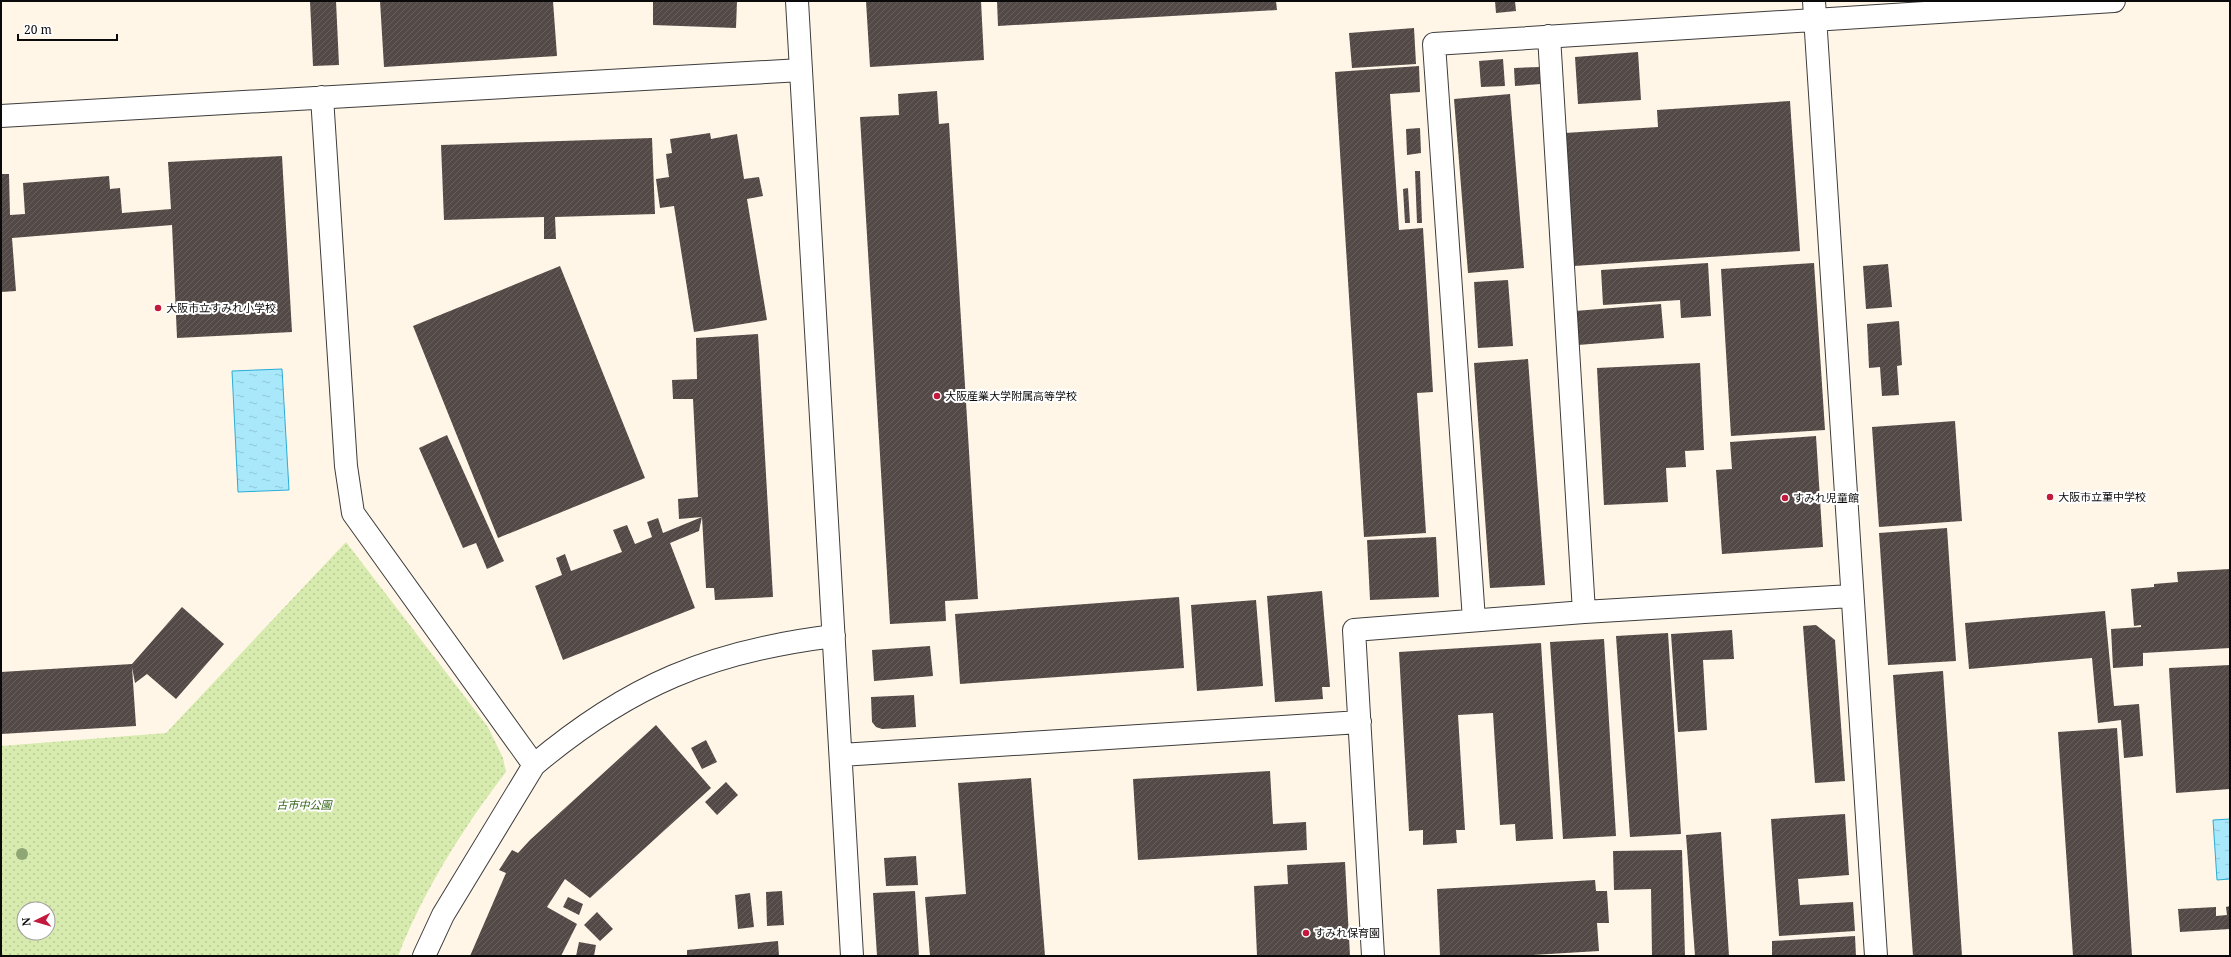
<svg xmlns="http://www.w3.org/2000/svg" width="2231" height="957" font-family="'Noto Serif','Noto Sans JP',serif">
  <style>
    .park { fill: url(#park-dots); fill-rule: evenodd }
    .water { fill: url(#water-ripples); stroke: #2aadd6 }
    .building { fill: url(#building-hatch) }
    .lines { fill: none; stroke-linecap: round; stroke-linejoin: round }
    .minor-casing { stroke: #3d3d3d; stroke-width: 24 }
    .minor { stroke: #fff; stroke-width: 22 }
    .tree { fill: #8fa675 }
    .poi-dot { fill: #c21a3d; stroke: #fff; stroke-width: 1.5 }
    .labels { text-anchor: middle; stroke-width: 4; stroke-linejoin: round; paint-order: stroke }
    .poi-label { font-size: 11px; fill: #0a0a0a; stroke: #fff; text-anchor: start }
    .park-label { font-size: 11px; font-style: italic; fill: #346518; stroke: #fff }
  </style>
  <defs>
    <pattern id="park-dots" width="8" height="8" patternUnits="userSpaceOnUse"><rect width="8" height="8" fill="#d8ebaf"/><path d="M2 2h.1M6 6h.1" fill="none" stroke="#b8c895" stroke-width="1.8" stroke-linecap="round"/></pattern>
    <pattern id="water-ripples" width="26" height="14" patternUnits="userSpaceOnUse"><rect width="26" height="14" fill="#a8e8fa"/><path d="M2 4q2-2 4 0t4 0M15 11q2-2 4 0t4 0" fill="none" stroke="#8fc6d5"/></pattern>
    <pattern id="building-hatch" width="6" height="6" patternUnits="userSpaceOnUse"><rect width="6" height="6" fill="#534946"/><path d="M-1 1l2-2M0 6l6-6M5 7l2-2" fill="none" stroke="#675f5c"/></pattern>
  </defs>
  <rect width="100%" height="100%" fill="#fff6e7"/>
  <path class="park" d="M346,542l142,185 15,31 3,14c-43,56 -82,118 -108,184h-397v-210l165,-13zM24,909h24v24h-24z"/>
  <path class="water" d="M282,369l7,121 -51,2 -6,-121z
    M2230,819v60l-13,1 -4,-60z"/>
  <path class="building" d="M310,1h26l3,64 -26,1z
    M380,1h173l4,55 -173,11z
    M653,1h84l-1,27 -83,-3z
    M866,1h115l3,59 -114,7z
    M997,1h279l1,9 -279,16z
    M1495,1h20l1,10 -20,2z
    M1414,28l2,36 -64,4 -3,-35z
    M1638,52l3,48 -63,4 -3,-47z
    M1503,59l2,27 -24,1 -2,-26z
    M1419,66l1,26 -30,2 9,136 24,-2 10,164 -16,1 9,140 -62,4 -29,-465z
    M1540,67l1,17 -26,2 -1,-18z
    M937,91l2,33 10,-1 29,476 -33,2 1,20 -56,3 -30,-507 39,-2 -1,-21z
    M1510,94l14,174 -56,5 -14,-174z
    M1790,101l10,150 -226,15 -9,-133 93,-6 -1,-17z
    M1420,128l1,25 -14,2 -1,-26z
    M710,133l1,6 26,-5 7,45 15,-2 4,19 -16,3 20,121 -73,12 -20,-126 -14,2 -4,-29 13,-2 -3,-23 6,-1 -2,-14z
    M652,138l3,76 -100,3 1,22h-12v-22l-100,3 -3,-75z
    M282,156l10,176 -115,6 -5,-113 -160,13 4,53 -15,1v-118h8l1,41 15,-1 -2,-31 86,-7 1,13 10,-1 2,25 49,-4 -3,-47z
    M1415,171h5l2,52h-5z
    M1408,188l2,35h-5l-2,-34z
    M1708,263l3,53 -30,2 -1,-18 -77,5 -2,-35z
    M1814,263l11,167 -94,6 -10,-167z
    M1888,264l4,43 -26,2 -3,-43z
    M560,266l85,212 -147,60 -85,-212z
    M1508,280l5,66 -35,2 -4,-66z
    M1661,304l3,34 -86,7 -3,-34z
    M1899,321l3,44 -5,1 2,29 -17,1 -2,-29 -11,1 -2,-44z
    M758,334l15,263 -58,3 -1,-12h-8l-4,-71 -3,14 -29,12 25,65 -132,52 -28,-74 27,-11 -6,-17 9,-4 6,17 51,-19 -9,-22 14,-5 8,19 17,-7 -5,-15 11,-4 5,15 39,-16 -23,2 -1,-20 20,-2 -5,-98h-20l-1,-19 25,-1 -1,-41z
    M1528,359l17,226 -55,3 -16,-225z
    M1700,363l4,87 -19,1 1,16 -20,1 2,34 -64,3 -7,-137z
    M1955,421l7,100 -83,6 -7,-100z
    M447,435l57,126 -17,8 -11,-26 -13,5 -44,-100z
    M1816,436l7,111 -101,7 -6,-84 16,-1 -2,-27z
    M1947,528l9,133 -68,4 -9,-132z
    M1436,537l3,60 -69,3 -3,-60z
    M2230,569v79l-87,5v13l-30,2 -2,-39 30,-2v-2l-7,1 -3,-37 23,-2v-3l24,-2 -1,-10z
    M1322,591l8,96h-8l1,12 -48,3 -8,-106z
    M1179,597l5,71 -224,16 -5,-70z
    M1256,600l7,86 -66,5 -6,-86z
    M182,607l42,37 -48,55 -29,-25 -12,9 -3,-16 4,59 -135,8v-62l131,-8z
    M2105,611l9,95 25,-2 4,52 -19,2 -3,-38 -23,3 -6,-65 -123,11 -4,-46z
    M1816,625l19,15 10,141 -30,2 -12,-157z
    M1732,630l2,29 -31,1 4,70 -29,2 -7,-98z
    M1668,633l13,201 -51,3 -14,-201z
    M1604,639l12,197 -53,3 -13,-197z
    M1541,643l12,196 -37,2 -1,-17 -15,1 -7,-112 -35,2 7,115h-9l1,13 -34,2v-15l-14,1 -10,-179z
    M930,646l3,30 -59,5 -2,-31z
    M2230,665v124l-54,4 -7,-125z
    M1943,671l19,285h-49l-20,-281z
    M914,695l2,32 -34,2 -6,-2 -4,-5 -1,-25z
    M656,725l55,63 -121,110 -25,-19 -18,28 30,17 -16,32h-91l36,-83 -7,-3 13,-20 6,3 12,-13z
    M2117,728l15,228h-59l-15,-224z
    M706,740l11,22 -15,7 -11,-21z
    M1270,771l3,53 33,-2 1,28 -169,10 -5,-81z
    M1031,778l14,178h-115l-5,-59 41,-3 -8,-111z
    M726,782l12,13 -21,20 -12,-13z
    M1845,814l4,61 -51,4 2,26 53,-3 2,29 -76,5 -8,-117z
    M1721,832l8,124h-34l-9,-121z
    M1682,850l3,106h-33l-1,-67 -37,1 -1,-39z
    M916,856l2,29 -32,1 -2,-28z
    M1345,862l5,94h-93l-3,-70 34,-2 -1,-19z
    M1595,880l1,11h11l2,32h-12l2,28 -83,5h-76l-3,-67z
    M782,891l2,34 -17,1 -1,-34z
    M915,891l4,65h-42l-4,-63z
    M750,893l4,34 -16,2 -3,-34z
    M568,897l15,7 -4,11 -16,-8z
    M2230,906v23l-50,3 -2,-23 38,-2v9l11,-1 -1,-8z
    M597,912l16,17 -13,12 -16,-16z
    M1855,936l1,20h-84v-15z
    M778,941l1,15h-92v-6z
    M579,942l17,3 -2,11h-18z"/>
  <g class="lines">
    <g class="minor-casing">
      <path id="minor" d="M797,1l55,955
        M1814,1l62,955
        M1549,36l35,576
        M322,97l24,369 7,47 181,252
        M1,116l800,-46
        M1474,620l-40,-576 680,-43
        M841,755l519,-33
        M424,956l19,-41 91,-150c95,-80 177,-114 300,-129
        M1373,956l-19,-326 230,-18 267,-16"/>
    </g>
    <use href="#minor" class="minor"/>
  </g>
  <circle class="tree" cx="22" cy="854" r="6"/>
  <g class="poi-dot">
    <circle cx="158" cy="308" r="4"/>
    <circle cx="937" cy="396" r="4"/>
    <circle cx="2050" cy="497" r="4"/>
    <circle cx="1785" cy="498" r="4"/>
    <circle cx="1306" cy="933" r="4"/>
  </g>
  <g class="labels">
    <g class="poi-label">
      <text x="166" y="312">大阪市立すみれ小学校</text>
      <text x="945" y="400">大阪産業大学附属高等学校</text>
      <text x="2058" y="501">大阪市立菫中学校</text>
      <text x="1793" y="502">すみれ児童館</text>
      <text x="1314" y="937">すみれ保育園</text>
    </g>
    <g class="park-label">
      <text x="304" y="809">古市中公園</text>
    </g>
  </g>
  <rect width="2231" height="957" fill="none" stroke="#0a0a0a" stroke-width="4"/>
  <g transform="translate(36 921) rotate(265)"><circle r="19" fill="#ffffff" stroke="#9d9d9d"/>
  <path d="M0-3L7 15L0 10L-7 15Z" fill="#c21a3d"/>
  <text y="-6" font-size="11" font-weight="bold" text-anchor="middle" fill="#0a0a0a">N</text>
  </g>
  <path d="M18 34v6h99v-6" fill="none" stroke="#0a0a0a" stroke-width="2"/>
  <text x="24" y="34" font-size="12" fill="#0a0a0a" stroke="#ffffff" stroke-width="3" paint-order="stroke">20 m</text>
</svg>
